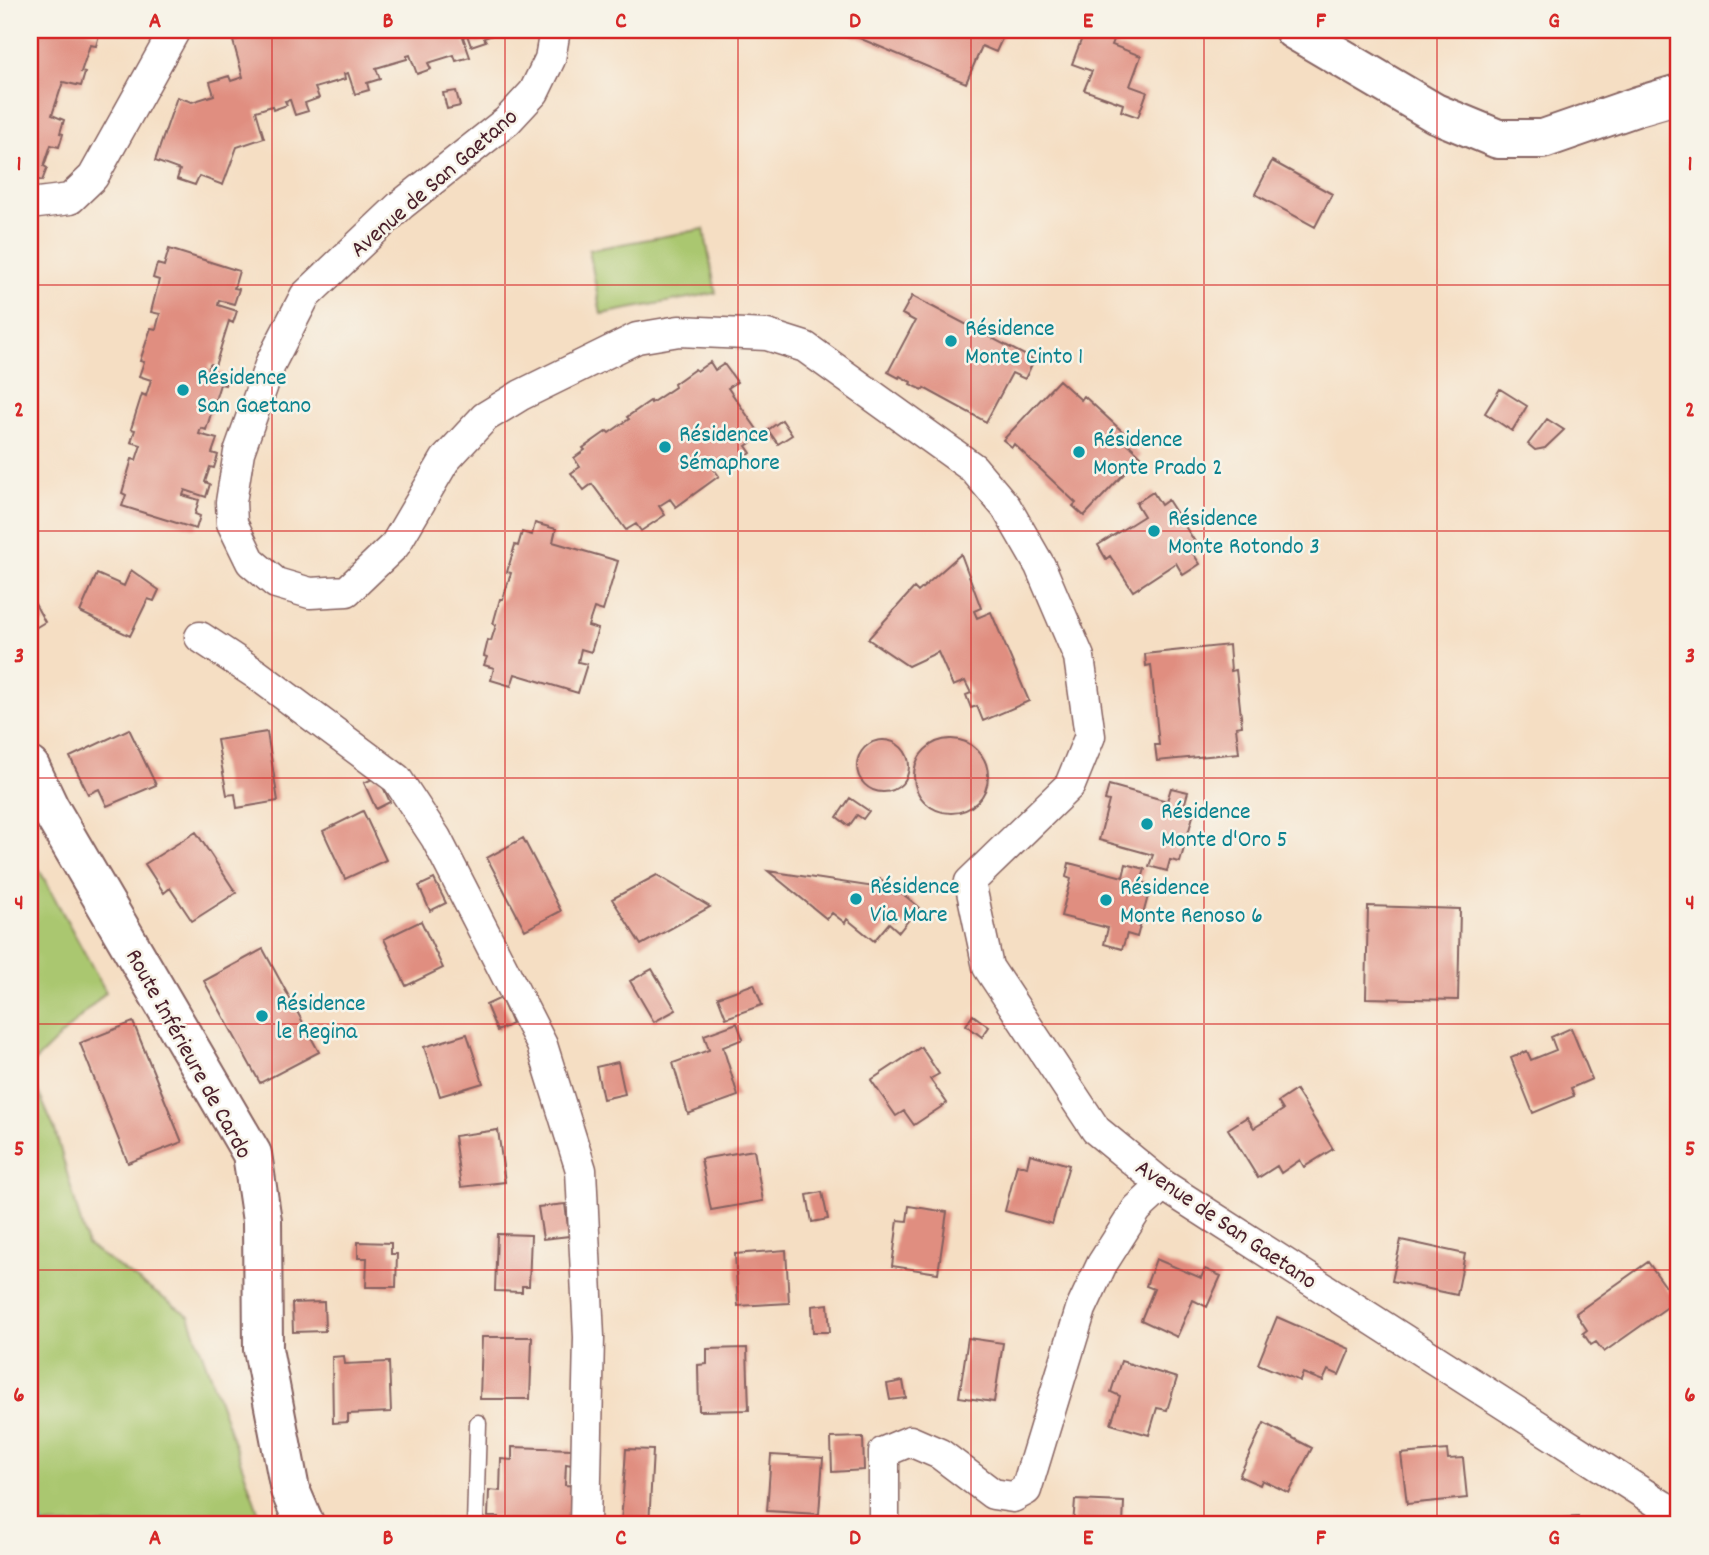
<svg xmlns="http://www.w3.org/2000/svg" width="1709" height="1555" font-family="Dekko,sans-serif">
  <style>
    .green { fill: #aac76f; stroke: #7a734d; stroke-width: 2 }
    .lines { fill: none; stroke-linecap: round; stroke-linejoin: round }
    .stream { stroke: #49b0c8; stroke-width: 10 }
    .building { fill: #e08e80 }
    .service-casing { stroke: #866260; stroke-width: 19 }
    .minor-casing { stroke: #866260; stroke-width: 33 }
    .tertiary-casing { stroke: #866260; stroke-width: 42 }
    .secondary-casing { stroke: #866260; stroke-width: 42 }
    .service { stroke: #fff; stroke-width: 16 }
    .minor { stroke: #fff; stroke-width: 30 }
    .tertiary { stroke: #fff; stroke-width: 38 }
    .secondary { stroke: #fff; stroke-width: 38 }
    .grid { fill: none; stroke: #d62828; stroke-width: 2; stroke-opacity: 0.55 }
    .culture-dot { fill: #0f9aa8; stroke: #f7f3e8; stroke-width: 2.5 }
    .labels { text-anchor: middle; stroke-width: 5; stroke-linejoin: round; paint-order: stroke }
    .street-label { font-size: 24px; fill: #4a1f2b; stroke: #f7f3e8 }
    .culture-label { font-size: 24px; fill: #0d838f; stroke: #f7f3e8; text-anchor: start }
    .neatline { fill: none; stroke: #d62828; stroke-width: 2.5 }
    .grid-label { font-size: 23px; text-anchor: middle; font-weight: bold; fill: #d62828 }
  </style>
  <rect width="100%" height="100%" fill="#f7f3e8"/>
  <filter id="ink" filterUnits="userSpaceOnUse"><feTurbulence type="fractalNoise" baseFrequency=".0143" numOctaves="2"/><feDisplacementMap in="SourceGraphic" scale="14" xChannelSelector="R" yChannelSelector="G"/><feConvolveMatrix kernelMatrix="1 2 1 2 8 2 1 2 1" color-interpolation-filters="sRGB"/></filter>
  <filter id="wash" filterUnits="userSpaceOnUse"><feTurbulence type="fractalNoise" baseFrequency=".00686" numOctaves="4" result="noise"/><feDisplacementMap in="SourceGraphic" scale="28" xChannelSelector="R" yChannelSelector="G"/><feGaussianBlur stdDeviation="1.57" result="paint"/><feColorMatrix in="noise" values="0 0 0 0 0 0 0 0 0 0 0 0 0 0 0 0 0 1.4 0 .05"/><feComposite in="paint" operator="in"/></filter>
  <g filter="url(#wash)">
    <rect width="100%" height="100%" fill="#f5dec3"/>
    <path class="green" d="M704,229l12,64 -115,21 -12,-64z
      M30,853l76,139 -76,74z
      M30,1073l25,57 32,115 102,71 74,209h-233z"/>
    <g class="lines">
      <path class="stream" d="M30,1508l9,17"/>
    </g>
    <g id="blocks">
      <path class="building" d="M30,30h55l14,5 -3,11 -6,-1 -9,27 4,1 -4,13 -18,-4 -11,33 12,5 -4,13 3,1 -4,13 -8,-2 -7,21 3,2 -5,13 -12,-4z
        M252,30h248l1,2 -17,6 2,3 -15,5 -4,-11 -4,2 7,20 -14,4 -2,-6 -26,8 3,6 -14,5 -7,-19 -3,1v3l-31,9 4,11 -13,4 2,7 -14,4 -7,-21 -4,1 1,5 -30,9 4,10 -14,5 3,8 -13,4 -5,-15 -5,1 2,4 -14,5 -1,-4 -16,5 8,27 -27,9 -14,38 -24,-9 -4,9 -18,-6 3,-9 -25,-9 22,-64 15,5 22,-7 -4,-13 19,-6 2,5 12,-4 -10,-36 21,-7z
        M840,30h166l-10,22 -14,-6 -16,37z
        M1085,30h9l21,7 -3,8 29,11 -11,30 17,6 -9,25 -17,-6 2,-7 -39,-14 8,-19 -20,-7z
        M456,91l4,15 -13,3 -4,-16z
        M1272,161l60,33 -17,33 -60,-33z
        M169,249l70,22 -5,17 5,1 -5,15 -15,-4 -1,5 19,6 -4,12 -4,-2 -14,45 -5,-2 -2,5 20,6 -3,10 -5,-1 -14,46 -5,-2 -2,6 18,5 -5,14 6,2 -4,13 -4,-1 -5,15 5,2 -4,13 -21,-7 -2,5 16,5 -4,14 5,2 -4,13 -74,-23 4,-11 -4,-2 10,-34 4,1 5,-15 -10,-3 4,-12 -4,-1 11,-35 4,2 5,-16 -12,-4 5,-14 -4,-1 11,-33 5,1 4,-15 -9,-2 8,-32 -6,-2 4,-14 7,2z
        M912,296l122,64 -9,19 -13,-6 -26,49 -62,-34 -1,2 -13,-6 1,-2 -11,-6 -1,2 -11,-6 27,-51 -13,-7z
        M710,362l5,8 9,-6 13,18 -9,6 33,47 -15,11 5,7 -19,14 -6,-8 -13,9 6,8 -43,31 -6,-8 -11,7 6,9 -24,16 -5,-7 -10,6 -34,-46 -8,6 -13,-17 9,-6 -6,-9 11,-8 -2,-2 24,-17 2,2 20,-14 -2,-2 23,-16 1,2 24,-16 -1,-3 21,-15 2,2z
        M1059,380l22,20 3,-4 40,37 -4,3 21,20 -57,60 -11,-10 3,-3 -62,-59 -2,3 -9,-7z
        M1500,389l27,17 -15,25 -27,-18z
        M1547,419l17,11 -19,18 -10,2 -7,-6z
        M782,420l10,15 -14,9 -10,-14z
        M1153,492l8,13 7,-5 31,48 -7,4 8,12 -17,11 -7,-12 -43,28 -23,-35 -4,3 -8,-14 46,-29 -8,-13z
        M535,523l21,6 -3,13 65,19 -15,50 -9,-3 -6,18 10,3 -7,23 -10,-3 -3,13 9,2 -9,29 -63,-19 -4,12 -20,-6 3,-12 -10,-3 3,-8 -3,-1 4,-16 3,1 5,-16 -3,-1 7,-25h3l8,-26 -4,-1 8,-27 3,1 4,-14 10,3z
        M961,554l20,54 -7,3 3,7 14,-6 38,89 -46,20 -6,-15 -6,2 -5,-13 5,-2 -6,-12 -12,5 -15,-34 -30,14 -40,-27 46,-51 4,4z
        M131,570l28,20 -5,11 -6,-2 -18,37 -50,-24 17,-38 27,12z
        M30,595l15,27 -15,9z
        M1229,645l2,26 5,-1 6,56 -6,1 3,26 -82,8 -2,-16h4l-8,-80 -5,1 -1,-12z
        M129,729l27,56 -49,21 -8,-17 -11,5 -18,-37z
        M267,732l11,69 -41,7 -2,-14 -8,1 -10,-55z
        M914 776a37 37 0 1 1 74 0a37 37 0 1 1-74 0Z
        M857 766a26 26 0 1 1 52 0a26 26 0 1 1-52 0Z
        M378,776l12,26 -14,7 -12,-26z
        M1109,785l58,16 4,-13 17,4 -4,14 11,3 -15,53 -10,-2 -3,11 -18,-5 4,-11 -54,-15 10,-39 -4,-1z
        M850,798l19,13 -6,8 -6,-4 -8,11 -12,-9z
        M363,811l23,49 -41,19 -22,-48z
        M196,832l40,61 -44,28 -22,-33 -6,5 -19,-29z
        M523,838l38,73 -36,19 -38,-72z
        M1069,863l54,14 3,-13 19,5 -4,13 10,3 -14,52 -10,-3 -5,15 -18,-5 4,-16 -47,-12 10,-37 -5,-2z
        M768,871l106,16 6,-8 13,12 2,-3 24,19 -20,25 -10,-9 -15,18 -27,-22 -2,4 -13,-10 -5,6z
        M657,875l53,32 -69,38 -29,-46z
        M434,879l12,24 -16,8 -11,-25z
        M1368,906l92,3 -2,91 -92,-2z
        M421,921l22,47 -37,18 -22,-47z
        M263,949l56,103 -59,31 -56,-102z
        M652,969l24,41 -22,12 -24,-41z
        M754,984l8,21 -36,13 -8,-21z
        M501,998l11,26 -15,7 -11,-26z
        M973,1015l16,12 -7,10 -16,-12z
        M133,1022l49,120 -54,21 -48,-120z
        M737,1023l6,16 -20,8 15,49 -50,18 -15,-51 36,-13 -5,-15z
        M1571,1028l21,51 -21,9 3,8 -41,17 -22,-55 16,-7 4,9 25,-10 -5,-13z
        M467,1034l16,49 -43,13 -16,-49z
        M921,1047l18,27 -9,5 17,24 -33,22 -10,-14 -8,5 -25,-36z
        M618,1062l7,32 -22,5 -7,-32z
        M1296,1090l37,59 -29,18 -4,-7 -19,13 -4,-7 -19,12 -30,-49 19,-12 7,11 29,-18 -5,-8z
        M498,1130l7,52 -44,5 -7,-51z
        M754,1150l9,51 -52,9 -10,-51z
        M1030,1154l39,11 -17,59 -47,-13 12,-47 10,3z
        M822,1192l6,27 -16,3 -5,-27z
        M565,1204l4,32 -26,3 -5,-32z
        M909,1206l38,6 -9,61 -46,-7 6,-46 9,1z
        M497,1234l34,1 -2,51h-7v6l-27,-1z
        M1401,1240l64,14 -8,41 -65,-14z
        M358,1242l33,1v11h6l-1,33h-30l1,-29h-9z
        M786,1250l3,53 -51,3 -3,-52z
        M1156,1259l45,19 4,-9 16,7 -14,31 -14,-7 -16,37 -36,-17 13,-31 -8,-3z
        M1648,1262l28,39 -72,51 -8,-10 -5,3 -8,-12 4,-3 -11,-17z
        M324,1302l1,29 -32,1 -1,-29z
        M828,1304l2,28h-17l-1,-26z
        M1277,1317l73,32 -11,26 -11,-5 -5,11 -20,-8 -3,8 -42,-17z
        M482,1337h50l-2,62h-50z
        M968,1338l35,5 -9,59 -35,-5z
        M747,1348l2,62 -50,1 -1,-46 9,-1v-15z
        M344,1356l1,8 44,-2 2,50 -43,2v8l-15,1 -1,-66z
        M1121,1361l56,17 -10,32 -10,-2 -8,27 -38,-11 9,-28 -9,-4z
        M903,1381l3,17 -16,2 -3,-16z
        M1264,1423l48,25 -23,45 -27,-13 -2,5 -21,-9z
        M863,1437l1,33 -32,2 -1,-34z
        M512,1447l60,2v16l-6,-1 -1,21 11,1 -1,37h-12v2h-65l1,-8h-11l1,-27 11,1 1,-32 11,1z
        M626,1449l27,1 -4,75h-28z
        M1447,1450l1,9 15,-1 4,40 -60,6 -6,-50z
        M771,1455l52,3 -4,56 -52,-3z
        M1075,1500l49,2 -1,23h-50z
        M1578,1517l1,8h-65v-4z"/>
    </g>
  </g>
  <g filter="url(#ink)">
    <use href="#blocks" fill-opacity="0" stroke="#866260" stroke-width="2"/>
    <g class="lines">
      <g class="service-casing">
        <path id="service" d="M475,1525l3,-102"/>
      </g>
      <g class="minor-casing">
        <path id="minor" d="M555,30l-5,29 -16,33 -27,29 -106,84 -96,91 -34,66 -32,90 -8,50 1,21 19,39 25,21 34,10 37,-2 48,-46 50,-85 40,-43 36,-22 116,-57 42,-7 88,4 38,12 168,121 33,39 34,59 39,91 11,79 -20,49 -100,97 18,85 108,163 67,55 500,321 16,8
          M30,204l40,-5 23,-22 82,-147
          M200,637l56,37 141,105 39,59 106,207 39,125 8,167 -4,188
          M884,1525v-73l26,-11 30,13 53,40 20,3 13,-7 55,-181 21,-45 35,-55 26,-24"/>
      </g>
      <g class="tertiary-casing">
        <path id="tertiary" d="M30,767l19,40 203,347 10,67 1,128 27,141 15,35"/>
      </g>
      <g class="secondary-casing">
        <path id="secondary" d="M1294,30l141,83 63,26h45l95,-33 41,-12"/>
      </g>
      <use href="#service" class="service"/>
      <use href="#minor" class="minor"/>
      <use href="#tertiary" class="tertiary"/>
      <use href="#secondary" class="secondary"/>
    </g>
  </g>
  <path class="grid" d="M272,30v1495M505,30v1495M738,30v1495M971,30v1495M1204,30v1495M1437,30v1495M30,285h1649M30,531h1649M30,778h1649M30,1024h1649M30,1270h1649"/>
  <g class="culture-dot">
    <circle cx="951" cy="341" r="7"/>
    <circle cx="183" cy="390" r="7"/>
    <circle cx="665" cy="447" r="7"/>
    <circle cx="1079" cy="452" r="7"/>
    <circle cx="1154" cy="531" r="7"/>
    <circle cx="1147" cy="824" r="7"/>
    <circle cx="856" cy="899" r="7"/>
    <circle cx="1106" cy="900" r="7"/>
    <circle cx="262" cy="1016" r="7"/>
  </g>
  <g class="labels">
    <g class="street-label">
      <text transform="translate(433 182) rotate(-41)" y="8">Avenue de San Gaetano</text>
      <text transform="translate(190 1053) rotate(61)" y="8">Route Inférieure de Cardo</text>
      <text transform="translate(1227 1223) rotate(34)" y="8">Avenue de San Gaetano</text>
    </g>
    <g class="culture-label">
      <text x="965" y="335">Résidence<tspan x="965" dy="28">Monte Cinto 1</tspan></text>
      <text x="197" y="384">Résidence<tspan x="197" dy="28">San Gaetano</tspan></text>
      <text x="679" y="441">Résidence<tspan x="679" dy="28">Sémaphore</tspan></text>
      <text x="1093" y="446">Résidence<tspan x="1093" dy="28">Monte Prado 2</tspan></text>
      <text x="1168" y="525">Résidence<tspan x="1168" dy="28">Monte Rotondo 3</tspan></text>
      <text x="1161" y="818">Résidence<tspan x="1161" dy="28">Monte d'Oro 5</tspan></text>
      <text x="870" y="893">Résidence<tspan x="870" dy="28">Via Mare</tspan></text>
      <text x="1120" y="894">Résidence<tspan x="1120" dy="28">Monte Renoso 6</tspan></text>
      <text x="276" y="1010">Résidence<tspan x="276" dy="28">le Regina</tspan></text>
    </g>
  </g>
  <rect width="1709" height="1555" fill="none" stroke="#f7f3e8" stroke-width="77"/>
  <rect x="38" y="38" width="1632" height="1478" class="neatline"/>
  <g class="grid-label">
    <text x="155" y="27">A</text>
    <text x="388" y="27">B</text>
    <text x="621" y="27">C</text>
    <text x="855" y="27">D</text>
    <text x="1088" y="27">E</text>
    <text x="1321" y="27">F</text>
    <text x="1554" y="27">G</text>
    <text x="19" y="170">1</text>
    <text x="1690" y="170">1</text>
    <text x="19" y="416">2</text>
    <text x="1690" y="416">2</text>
    <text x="19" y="662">3</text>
    <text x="1690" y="662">3</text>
    <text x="19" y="909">4</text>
    <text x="1690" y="909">4</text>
    <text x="19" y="1155">5</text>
    <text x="1690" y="1155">5</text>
    <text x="19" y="1401">6</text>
    <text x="1690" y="1401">6</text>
    <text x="155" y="1544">A</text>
    <text x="388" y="1544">B</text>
    <text x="621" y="1544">C</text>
    <text x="855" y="1544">D</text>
    <text x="1088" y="1544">E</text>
    <text x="1321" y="1544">F</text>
    <text x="1554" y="1544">G</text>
  </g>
</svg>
